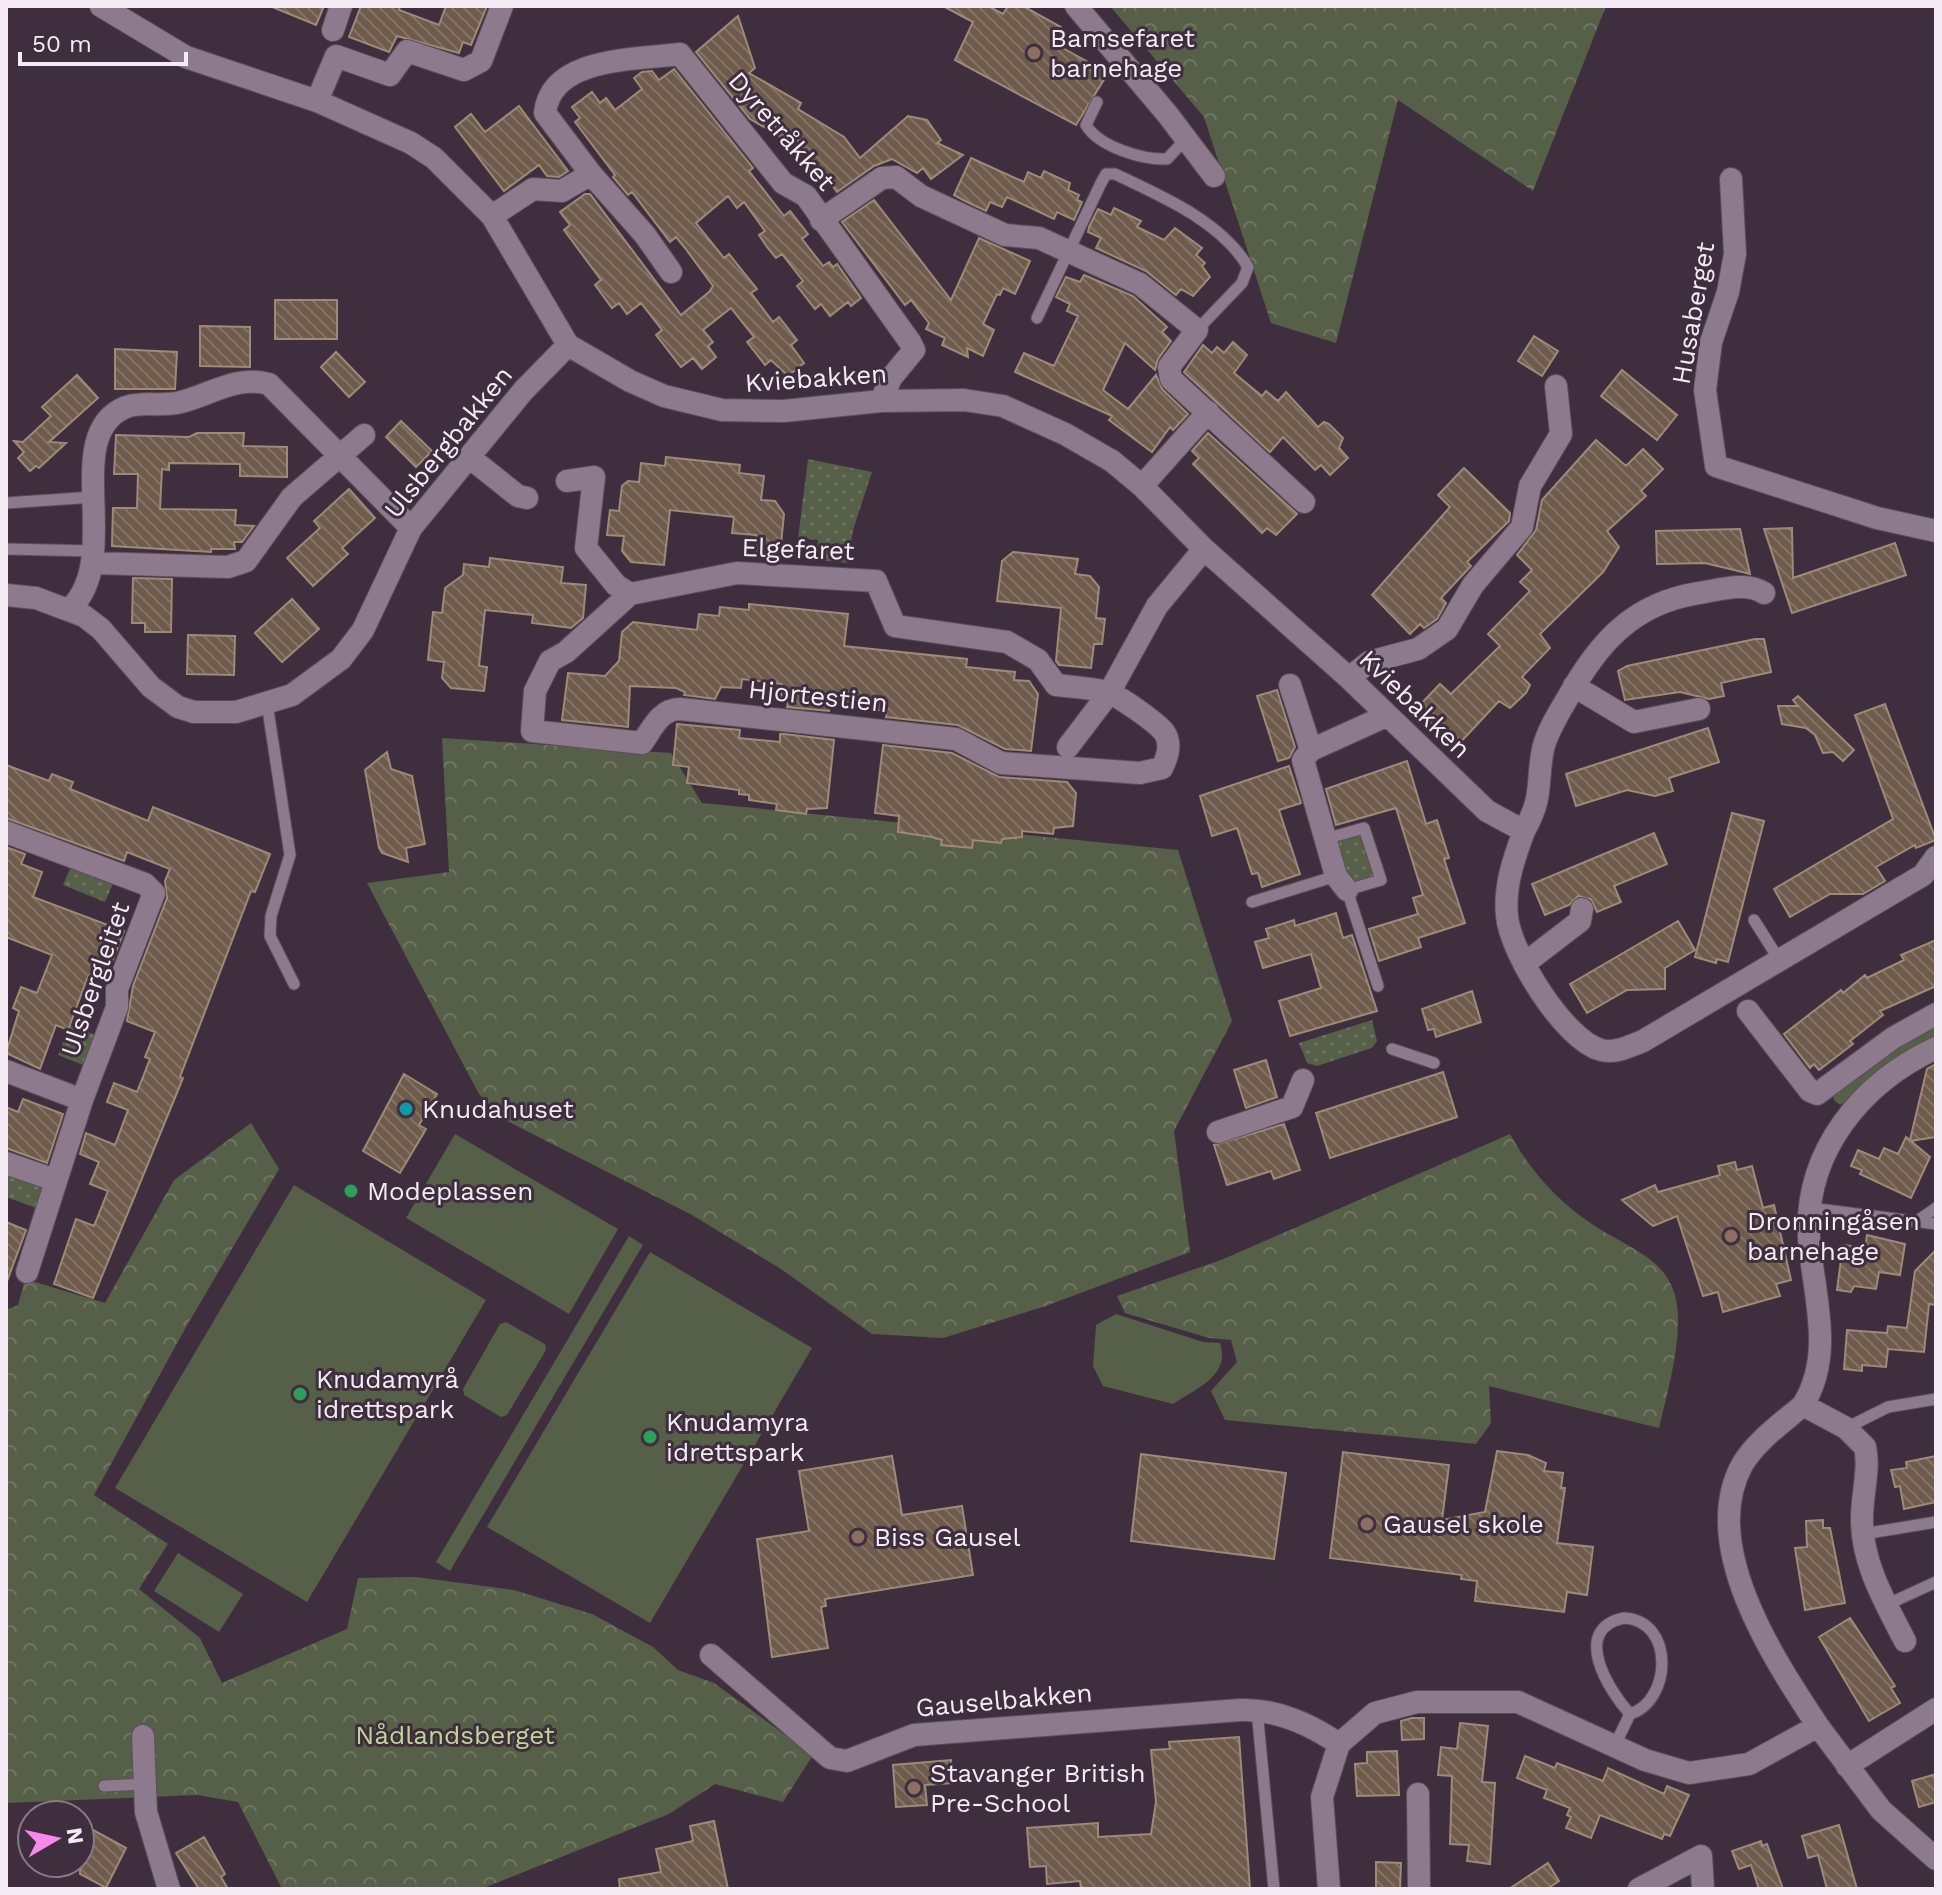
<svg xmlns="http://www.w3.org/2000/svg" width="1942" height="1895" font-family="'Work Sans',sans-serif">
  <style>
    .grass { fill: url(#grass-tufts) }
    .forest { fill: url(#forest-crowns) }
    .park { fill: url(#park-dots) }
    .pitch { fill: #565f47 }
    .building { fill: url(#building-back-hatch); stroke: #9e8a79; stroke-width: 2 }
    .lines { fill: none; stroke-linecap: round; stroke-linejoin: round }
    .service-casing { stroke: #5b4e5b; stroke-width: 13 }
    .minor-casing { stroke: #5b4e5b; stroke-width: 24 }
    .service { stroke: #8d7a8c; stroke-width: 11 }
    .minor { stroke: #8d7a8c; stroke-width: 22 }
    .education-dot { fill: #8d6e63; stroke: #3f2f3e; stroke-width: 3 }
    .culture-dot { fill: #0f9aa8; stroke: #3f2f3e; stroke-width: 3 }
    .leisure-dot { fill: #2e9e5b; stroke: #3f2f3e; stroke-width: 3 }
    .labels { text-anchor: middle; stroke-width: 6; stroke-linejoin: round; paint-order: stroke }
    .poi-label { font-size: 26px; fill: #f5ebf5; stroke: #3f2f3e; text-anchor: start }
    .street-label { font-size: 26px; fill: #f5ebf5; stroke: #3f2f3e }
    .park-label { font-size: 26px; fill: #bfd794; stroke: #3f2f3e }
  </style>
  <defs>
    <pattern id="grass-tufts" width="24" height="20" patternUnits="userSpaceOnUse" patternTransform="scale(2)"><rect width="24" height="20" fill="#565f47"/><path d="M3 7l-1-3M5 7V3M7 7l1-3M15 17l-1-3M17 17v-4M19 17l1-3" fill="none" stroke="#6f7662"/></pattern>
    <pattern id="forest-crowns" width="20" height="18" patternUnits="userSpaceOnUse" patternTransform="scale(2)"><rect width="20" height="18" fill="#565f47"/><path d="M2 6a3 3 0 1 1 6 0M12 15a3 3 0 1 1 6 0" fill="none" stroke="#6f7662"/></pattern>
    <pattern id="park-dots" width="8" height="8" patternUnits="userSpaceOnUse" patternTransform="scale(2)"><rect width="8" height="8" fill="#565f47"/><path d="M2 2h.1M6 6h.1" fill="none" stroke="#6f7662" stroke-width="1.8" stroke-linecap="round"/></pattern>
    <pattern id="building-back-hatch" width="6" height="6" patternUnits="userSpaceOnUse" patternTransform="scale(2)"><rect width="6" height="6" fill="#6e5b4b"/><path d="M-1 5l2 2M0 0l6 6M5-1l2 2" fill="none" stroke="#837366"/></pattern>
  </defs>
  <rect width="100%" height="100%" fill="#3f2f3e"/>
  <path class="grass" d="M1936,1020v18l-37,17 -52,46 -7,4 -6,-5 -1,-8z"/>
  <path class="forest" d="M1110,6h496l-73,185 -135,-91 -62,243 -65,-20 -67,-206z
    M442,738l229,15 31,50 476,47 54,171 -58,110 16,121 -147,55 -100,31 -71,-4 -91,-65 -89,-54 -191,-97 -22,-24 -112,-211 82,-11z
    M251,1123l28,46 -93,158 -92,168 74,49 -29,45 61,49 22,45 125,-54 11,-51 58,-1 98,13 78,24 61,33 25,23 36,13 99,72 -30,47 -68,-18 -46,30 -188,75h-199l-44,-87 -41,-7 -191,8v-493l12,-5 7,-26 80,24 69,-123z
    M1510,1134c20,36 47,67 82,90 43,29 88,36 86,100 -1,35 -11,70 -19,104l-170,-42 2,37 -15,21 -251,-24 -14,-29 26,-29 -6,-22 -22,-2 -84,-25 -8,-17 104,-36z"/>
  <path class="park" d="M808,459l64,13 -19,58 -5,33 -32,-3 2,-20 -20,-2z
    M1364,828l17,52 -34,10 -22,-51z
    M73,862l42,17 -10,23 -42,-17z
    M1372,1020l5,21 -5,7 -55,18 -10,-3 -8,-20z
    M70,1025l30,12 -12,30 -30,-12z
    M6,1172l39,13 -9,23 -30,-11z"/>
  <path class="pitch" d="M455,1134l163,95 -49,85 -163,-96z
    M294,1185l192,115 -179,302 -192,-114z
    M629,1236l14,9 -193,326 -14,-9z
    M650,1252l162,96 -162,275 -163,-96z
    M1116,1314l87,28 17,1c11,33 -24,45 -47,61l-70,-18 -10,-20 3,-41z
    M506,1322l39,22 1,6 -39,65 -6,2 -37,-22 -1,-6 37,-65z
    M178,1553l65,41 -24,38 -65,-41z"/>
  <path class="building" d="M270,6h54l-8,19z
    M361,6h39l-1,4 40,15 7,-19h41l-16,39 -8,-3 -4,11 -62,-17 -8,16 -40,-15z
    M943,6h45l15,8 5,-8h15l38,21 -9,15 56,31 -32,52 -121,-65 18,-38z
    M738,16l17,52 -6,5 52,30 -3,6 46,28 16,21 48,-42 19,4 14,20 -4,3 26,12 -32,24 -8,-11 -6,5 -25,-14 -18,7 -37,26 -42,-55 -3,6 -42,-24 -54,-67z
    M674,69l79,99 -4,3 35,45 6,-5 18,23 -6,5 21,27 6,-4 4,5 4,-3 24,34 -10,8 -3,-4 -18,14 -9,-12 -6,5 -18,-23 6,-5 -21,-27 -6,4 -9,-11 -8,-12 6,-4 -21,-29 -7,6 -9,-12 -32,27 28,35 5,-4 28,35 -6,4 22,29 6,-5 18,23 -6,5 13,18 -16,13 -17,-16 -6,5 -18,-23 7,-5 -23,-29 -28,22 10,12 -5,4 8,11 -14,12 -9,-11 -12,9 -25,-32 6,-5 -21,-27 -14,11 -8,-11 -7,5 -17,-23 6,-5 -37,-50 6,-5 -10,-13 25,-18h5l91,121 28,-23 4,-6 -28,-38 -9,-11 -6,5 -38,-50 -4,3 -15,-18 2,-2 -40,-53 5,-4 -8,-11 20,-15 8,11 6,-5 9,12 27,-21 -8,-11 8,-6 10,-1 7,9z
    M519,106l49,65 -9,6 -12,-1 -8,-11 -35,26 -49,-64 16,-13 14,18z
    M971,158l53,24 4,-10 13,6 3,-7 26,12 -2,7 11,5 -2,5 5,2 -8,18 -17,-8 -3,7 -47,-22 -5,10 -12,-5 -4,9 -21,-10 -11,-6z
    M874,200l77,100 28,-62 51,23 -15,33 -12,-6 -3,7 -3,-1 -14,30 11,6 -11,26 -16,-8 1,9 -26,-12 3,-7 -19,-9 3,-6 -18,-23 -6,5 -63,-83z
    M1114,208l27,13 -4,6 27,13 11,-12 27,20 -6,7 9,8 -3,3 8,11 -17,19 -12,-7 -5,6 -30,-24 -50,-23 5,-10 -13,-6 1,-5 9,-18 13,6z
    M1084,275l49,21 34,31 -5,5 9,9 -13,18 -3,11 -30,-27 -22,47 25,19 28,-34 6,14 26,25 -15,16 -3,-3 -18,25 -43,-32 3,-4 -97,-44 9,-19 30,13 24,-50 -11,-5 3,-7 -14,-7 10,-20 14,5z
    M275,300h62v39h-62z
    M200,326l50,1v40l-50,-1z
    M1534,336l24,15 -16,25 -24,-15z
    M1233,342l14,13 -13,18 28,23 4,-5 12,10 8,-9 32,35 6,-5 5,2 14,14 -4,10 9,10 -18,17 -9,-10 -6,5 -32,-33 -13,15 -86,-80 19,-27 9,8 5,-6 7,6z
    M115,349l62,3 -2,37h-60z
    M336,352l29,30 -16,15 -28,-30z
    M1622,370l55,45 -20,25 -56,-44z
    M77,375l21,23 -49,44 17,1 -27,25 -3,-2 -6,5 -12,-13 6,-6 -10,-11 9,1 28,-26 -9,-9z
    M401,421l31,30 -16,16 -30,-30z
    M197,433h47l-1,13 44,1v30l-47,-1v-12l-71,-1v7l-7,-1 -2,40 76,1 -1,15 19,1 -12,16h-8l1,7h-24v3l-99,-6 1,-38h24l1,-34h-24l2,-39 73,2z
    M1208,433l89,81 -21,21 -9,-7 -5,5 -69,-69 6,-6 -7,-7z
    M1596,440l30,26 17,-17 20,20 -22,22 5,5 -39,35 12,16 -16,25 -63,62 10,14 -28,29 8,8 -4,8 -16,15 -11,-7 -43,46 -40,-38 24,-25 11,10 49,-48 -12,-12 42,-43 -10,-9 12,-12 -15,-15 19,-25 6,-30z
    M666,457l74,8 -1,8 25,3 -3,24 14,1 9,13 -4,40 -25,-2 1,-17 -24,-2 2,-16 -64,-7 -6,55 -33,-3 -9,-11 2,-15 -17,-1 3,-25 9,1 3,-25 6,-5 11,1 2,-19 24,3z
    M1464,468l46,45 -1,8 -42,41 4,4 -30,32 5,5 -9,16 -13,9 -4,-4 -10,10 -38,-39 78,-88 -12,-12z
    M349,489l26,29 -33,30 6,6 -35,32 -26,-28 33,-30 -6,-7z
    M1792,528l1,50 102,-35 11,32 -114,38 -28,-84z
    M1740,529l10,45 -45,-11 -48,1 -1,-33z
    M1013,552l65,7 -3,15 15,2 9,11 -3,31 9,1 -3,25h-8l-3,24 -32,-3 -3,-4 5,-53 -64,-7 5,-40z
    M490,558l73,9 -2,16 25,2 -3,33 -12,10 -39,-5 1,-8 -48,-5 -6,56 8,1 -3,24 -33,-3 -9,-10 2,-16 -16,-2 5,-48 9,1 3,-25 18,-13 1,-11 25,3z
    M133,578l39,1 -1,53h-26v-9h-13z
    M292,599l27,30 -37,33 -27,-29z
    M749,604l99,10 -4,32 123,13 -1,8 49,5 -1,8 15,1 9,13 -7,57 -26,-2 -47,-24 -72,-8 1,-6 -58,-7v7l-42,-4 2,-9 -8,-1 1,-13 -40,-5 -1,9 -20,-1 -6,12 -31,-4 1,-3 -9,-4 -46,-2 -2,41 -66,-7 6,-47 37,3 14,-15 3,-29 11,-10 64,8 2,-16 20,2 1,-9 29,3z
    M188,635l47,1 -1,39 -47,-1z
    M1755,639h9l7,33 -50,11 3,13 -15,3 -29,-7 -55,8 -7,-29 9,-5z
    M1277,690l18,57 -6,11 -11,3 -21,-65z
    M1798,696l56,54 -11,11 -10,-9 -10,1 -8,-18 -9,-7 -24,-4 -4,-18h20l-5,-6z
    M1885,704l51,136 -20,8 -1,-3 -39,22 9,14 -22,13h-33l-40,23 -16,-28 119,-70 -38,-104z
    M677,724l63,6 -1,8 41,4v-8h4l50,6 -7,68 -20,1 -1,5 -30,-4 1,-6 -28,-4v-5l-10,-1v-4l-52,-7 2,-16 -16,-2z
    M1708,728l11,34 -50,16 4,13 -18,5 -28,-6 -51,16 -10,-32z
    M883,745l69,8 47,24 68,5 9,11 -3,33 -19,2 -1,6 -31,-3v6l-20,2 -1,4 -28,-3 -1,8 -31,-3 1,-5 -10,-3 -34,-5 1,-16 -24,-3z
    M387,752l4,17 21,7 13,68 -19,4 2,14 -26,-9 -3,-5 -14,-78z
    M1407,761l19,63 11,-4 12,38 -5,1 21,64 -47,15 3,9 -42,14 -10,-32 49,-15 -5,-16 10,-3 -27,-87 -60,17 -10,-36z
    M6,765l43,16 3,-7 21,8 -3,7 78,32 5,-14 117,47 -15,38 -4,-1 -71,186 3,1 -90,220 -39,-14 22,-65 18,7 14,-35 -18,-7 9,-22 -19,-8 6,-21 29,12 13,-35 -21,-8 7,-19 23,9 13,-33 -5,-2 10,-25 -28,-11 6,-35 34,-88 -2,-17 5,-12 -43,-17 -3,9 -118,-43z
    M1289,766l12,37 -22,7 21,64 -38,13 -4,-14 -6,1 -15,-46 -25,8 -12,-40z
    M1732,813l32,8 -36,141 -11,-3 -1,4 -21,-6z
    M1654,833l13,31 -53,22 7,16 -24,10 -6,-13 -13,-3 -9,9 -24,10 -13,-31z
    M6,847l19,7 -4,10 21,8 -9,25 91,34 -17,44 -14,-5 -6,9 -19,51 -12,-5 -16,44 -34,-16 13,-42 -6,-3 8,-21 16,6 15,-38 -46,-18z
    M1336,913l7,25 9,-3 25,76 -87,25 -11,-35 42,-13 -10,-34 -48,14 -8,-26 14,-4 -3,-9 28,-9 1,6z
    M1678,921l17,29 -30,18v21l-38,1 -40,23 -17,-29z
    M1936,940v46l-56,25 3,4 -33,26 3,3 -34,26 -5,-6 -4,4 -26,-34 57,-44 2,3 22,-18 2,3 37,-18 -3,-5z
    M1472,991l9,31 -45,15 -2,-8 -6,1 -6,-21z
    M1266,1060l11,37 -31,11 -12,-38z
    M1936,1064v73l-25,4 19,16 -19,41 -51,-24 2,-4 -11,-4 7,-16 21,9 5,-11 14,6 8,-17 4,3 17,-71z
    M1443,1072l14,45 -127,41 -14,-45z
    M404,1074l33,20 -18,31 7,4 -26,44 -37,-22z
    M23,1099l40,15 -16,49 -41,-15v-41l12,5z
    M1284,1124l16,46 -26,9 -3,-8 -44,14 -13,-40z
    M1735,1162l2,8 15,-4 11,42 11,-3 17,75 -15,4 4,12 -57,16 -5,-20 -15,4 -26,-80 -24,10 -31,-26 33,-15 3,7 62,-17 -2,-9z
    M6,1222l20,8 -20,54z
    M1867,1235l38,9 -5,31 -21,-3 -3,17 -22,-3 -3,6 -14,-2 6,-45 22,3z
    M1936,1250v55l-7,-1 -5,48 -36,-3 -2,18 -24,-2v6l-18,-2 3,-39 40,3 1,-7 19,2 8,-57z
    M1497,1451l31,4 18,8 -2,8 19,2 -2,15h4l-8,55 36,4 -6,48 -20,-3 -3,20 -89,-11 2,-20 -16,-2 1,-4 -132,-17 13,-106 106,13 -7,55 43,-8z
    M1141,1454l145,19 -12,86 -143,-18z
    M892,1456l10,59 60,-9 11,69 -148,24 1,7 -5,1 7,41 -56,9 -15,-118 52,-8 -10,-60z
    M1936,1456v46l-32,7 -4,-23 -5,1 -4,-17 16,-2 -1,-6z
    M1823,1520v8h7l15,75 -40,7 -10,-62 12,-1 -1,-26z
    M1850,1618l45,68 -4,2 9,15 -31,18 -50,-84z
    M1412,1718h12v21l-22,1 -1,-19z
    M1460,1723l28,3 -6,56 13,1 -5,81 -23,-3 2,-16 -19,-1 2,-68 -14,-1 3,-28 16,2z
    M1239,1737l11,152h-169l-1,-8 -33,3 -1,-18 -16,1 -3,-39 71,-5v14l53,-3 5,-32 -5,-52 19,-1 -1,-7z
    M1397,1751l2,44 -42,1 -2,-32 12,-1v-11z
    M1525,1756l30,12 2,-5 46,18 5,-13 56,26 3,-8 22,9 -19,41 -6,-2 -2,5 -62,-24 -9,23 -25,-10 5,-11 -4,-2 3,-7 -26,-10 3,-8 -30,-12z
    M951,1760l2,23 -28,2 2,20 -31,2 -3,-42z
    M1936,1774v28l-17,5 -7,-26z
    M714,1821l14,68h-108l-1,-10 42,-7 -5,-23 37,-8 -3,-15z
    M1839,1825l18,64h-30l-9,-34 -10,3 -6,-22z
    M93,1830l33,18 -20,40 -26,-14v-21z
    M204,1837l21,37 -4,3 7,12h-29l-23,-36z
    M1761,1841l1,5 5,-2 16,45h-24l-8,-24 -12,4 -7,-18z
    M1376,1862l25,1 -1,26h-24z
    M1548,1863l11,18 -12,8h-38z"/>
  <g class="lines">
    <g class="service-casing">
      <path id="service" d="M1097,102l-11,23c13,22 57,35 81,34l19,-20
        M1037,318l64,-135 5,-9h9c46,22 106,47 133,93l-6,16 -45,47
        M6,503l88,-6
        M6,549l87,2
        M267,703l23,152 -19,61 -1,20 24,48
        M1325,839l39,-11 17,52 -34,10 31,96
        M1252,902l84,-26
        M1754,920l24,38
        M1392,1049l42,14
        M1810,1208l126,16
        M1917,1221l19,-13
        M1846,1428l42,-21 48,-8
        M1863,1534l73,-12
        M1886,1605l50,-23
        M1624,1618c52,3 47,84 6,96 -21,-23 -60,-85 -6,-96z
        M1257,1710l17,179
        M1614,1747l16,-33
        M104,1786l41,-2"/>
    </g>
    <g class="minor-casing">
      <path id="minor" d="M101,6l85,51 131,44 94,42 23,15 58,58 76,129 62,36 34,15 58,14 62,1 97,-10 83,-1 39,6 62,28 47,27 30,25 62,63 145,129 138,133 37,20c-10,27 -20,55 -17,85 3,36 57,124 94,134 14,4 29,-4 42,-9l280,-166 13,-18
        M1076,6l92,109 46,61
        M333,30l8,-24
        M317,101l19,-45 54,19 17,-24 57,19 17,-9 21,-55
        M591,174l54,61 26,37
        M1731,179l4,75 -7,38 -17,50 -6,48 11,76 161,52 59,13
        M492,216l41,-27 29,2 29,-17 -46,-61c6,-57 92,-53 135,-59l103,129 23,13 104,146 4,8 -23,28 -10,23
        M821,220l61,-42 14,-1 25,19 84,39 34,3 101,46 57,46 -28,37 2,12 133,123
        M469,457l49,39 9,2
        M567,481l27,-4 -8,71 30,37 14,9 107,-21 139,8 19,45 112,16 31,18 18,25c17,2 35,3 51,7 12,4 49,30 57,40 8,11 3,26 -2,36l-22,5 -139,-10 -45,-24 -276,-30c-20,0 -28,20 -38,34l-110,-12 3,-40 15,-30 16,-9 64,-58
        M1142,486l66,-74
        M94,563l134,4 18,-6 46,-64 72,-62
        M6,595l30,3 48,18 17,13 50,58 27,20 16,5h42l56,-17 49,-36 22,-29 48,-102 112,-137 45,-46
        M71,608c53,-53 -12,-174 55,-201 17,-6 38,0 55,-5 29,-7 56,-27 88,-18l142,144
        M1349,678l20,-16 49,-13 29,-20 26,-44 49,-58 8,-41 31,-52 -5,-48
        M1290,685l21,65
        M1574,686l60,36 65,-13
        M1068,747l41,-54 48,-87 47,-57
        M1524,831c20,-36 12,-46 19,-82 4,-17 15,-35 24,-50 31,-56 66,-96 132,-106 20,-3 47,-12 65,0
        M6,832l139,52 9,9 -37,96v18l-35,93 -76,-29
        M1347,890l-11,-14 -33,-116 8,-10 75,-34
        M1524,964l56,-43 2,-12
        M1748,1011l62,80 7,3 76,-56 43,-24
        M1218,1132l74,-25 11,-27
        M6,1163l49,17
        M27,1272l55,-172
        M1803,1405c-21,18 -47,36 -61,60 -44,81 33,196 76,261
        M1905,1641c-20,-39 -44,-79 -43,-124 0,-22 8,-49 3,-70l-19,-19 -43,-23c32,-52 10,-111 6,-167 -5,-86 52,-155 127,-190
        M711,1655l119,103 17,3 67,-26 326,-25c35,-1 70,14 99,34
        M143,1736l3,76 23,77
        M1847,1766l89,-57
        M1418,1794l1,95
        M1329,1889l-7,-92 17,-53 36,-31 42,-11h101l127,58 44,13 60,-9 69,-38 63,84 55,49
        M1639,1889l62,-33 2,33"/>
    </g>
    <use href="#service" class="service"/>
    <use href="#minor" class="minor"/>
  </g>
  <g class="education-dot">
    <circle cx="1034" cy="53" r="8"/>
    <circle cx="1731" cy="1236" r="8"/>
    <circle cx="1367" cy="1524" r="8"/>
    <circle cx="858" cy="1537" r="8"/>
    <circle cx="914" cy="1788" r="8"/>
  </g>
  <circle class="culture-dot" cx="406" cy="1109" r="8"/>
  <g class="leisure-dot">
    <circle cx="351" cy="1191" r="8"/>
    <circle cx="300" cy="1394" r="8"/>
    <circle cx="650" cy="1437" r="8"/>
  </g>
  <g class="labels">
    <g class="poi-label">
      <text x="1050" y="47">Bamsefaret<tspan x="1050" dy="30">barnehage</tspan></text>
      <text x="422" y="1118">Knudahuset</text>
      <text x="367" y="1200">Modeplassen</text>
      <text x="1747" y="1230">Dronningåsen<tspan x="1747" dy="30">barnehage</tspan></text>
      <text x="316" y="1388">Knudamyrå<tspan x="316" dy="30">idrettspark</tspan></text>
      <text x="666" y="1431">Knudamyra<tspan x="666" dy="30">idrettspark</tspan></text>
      <text x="1383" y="1533">Gausel skole</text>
      <text x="874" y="1546">Biss Gausel</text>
      <text x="930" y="1782">Stavanger British<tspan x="930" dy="30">Pre-School</tspan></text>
    </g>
    <g class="street-label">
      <text transform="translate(782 131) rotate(49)" y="9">Dyretråkket</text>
      <text transform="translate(1693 313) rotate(-80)" y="9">Husaberget</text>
      <text transform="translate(816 378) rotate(-4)" y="9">Kviebakken</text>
      <text transform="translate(448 442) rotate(-51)" y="9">Ulsbergbakken</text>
      <text transform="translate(798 549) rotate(2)" y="9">Elgefaret</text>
      <text transform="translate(818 696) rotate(6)" y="9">Hjortestien</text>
      <text transform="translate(1415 704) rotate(44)" y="9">Kviebakken</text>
      <text transform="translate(95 979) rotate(-71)" y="9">Ulsbergleitet</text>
      <text transform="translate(1004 1700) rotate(-5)" y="9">Gauselbakken</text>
    </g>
    <g class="park-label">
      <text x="455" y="1744">Nådlandsberget</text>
    </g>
  </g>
  <rect width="1942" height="1895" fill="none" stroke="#f5ebf5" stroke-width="16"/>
  <g transform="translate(56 1839) rotate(81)"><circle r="38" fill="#3f2f3e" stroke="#887a87" stroke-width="2"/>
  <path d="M0-6L14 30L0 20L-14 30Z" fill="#f788ec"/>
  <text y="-12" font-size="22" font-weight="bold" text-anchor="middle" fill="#f5ebf5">N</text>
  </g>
  <path d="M20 52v12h166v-12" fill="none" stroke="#f5ebf5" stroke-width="4"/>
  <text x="32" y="52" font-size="24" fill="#f5ebf5" stroke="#3f2f3e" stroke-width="6" paint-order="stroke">50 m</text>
</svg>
